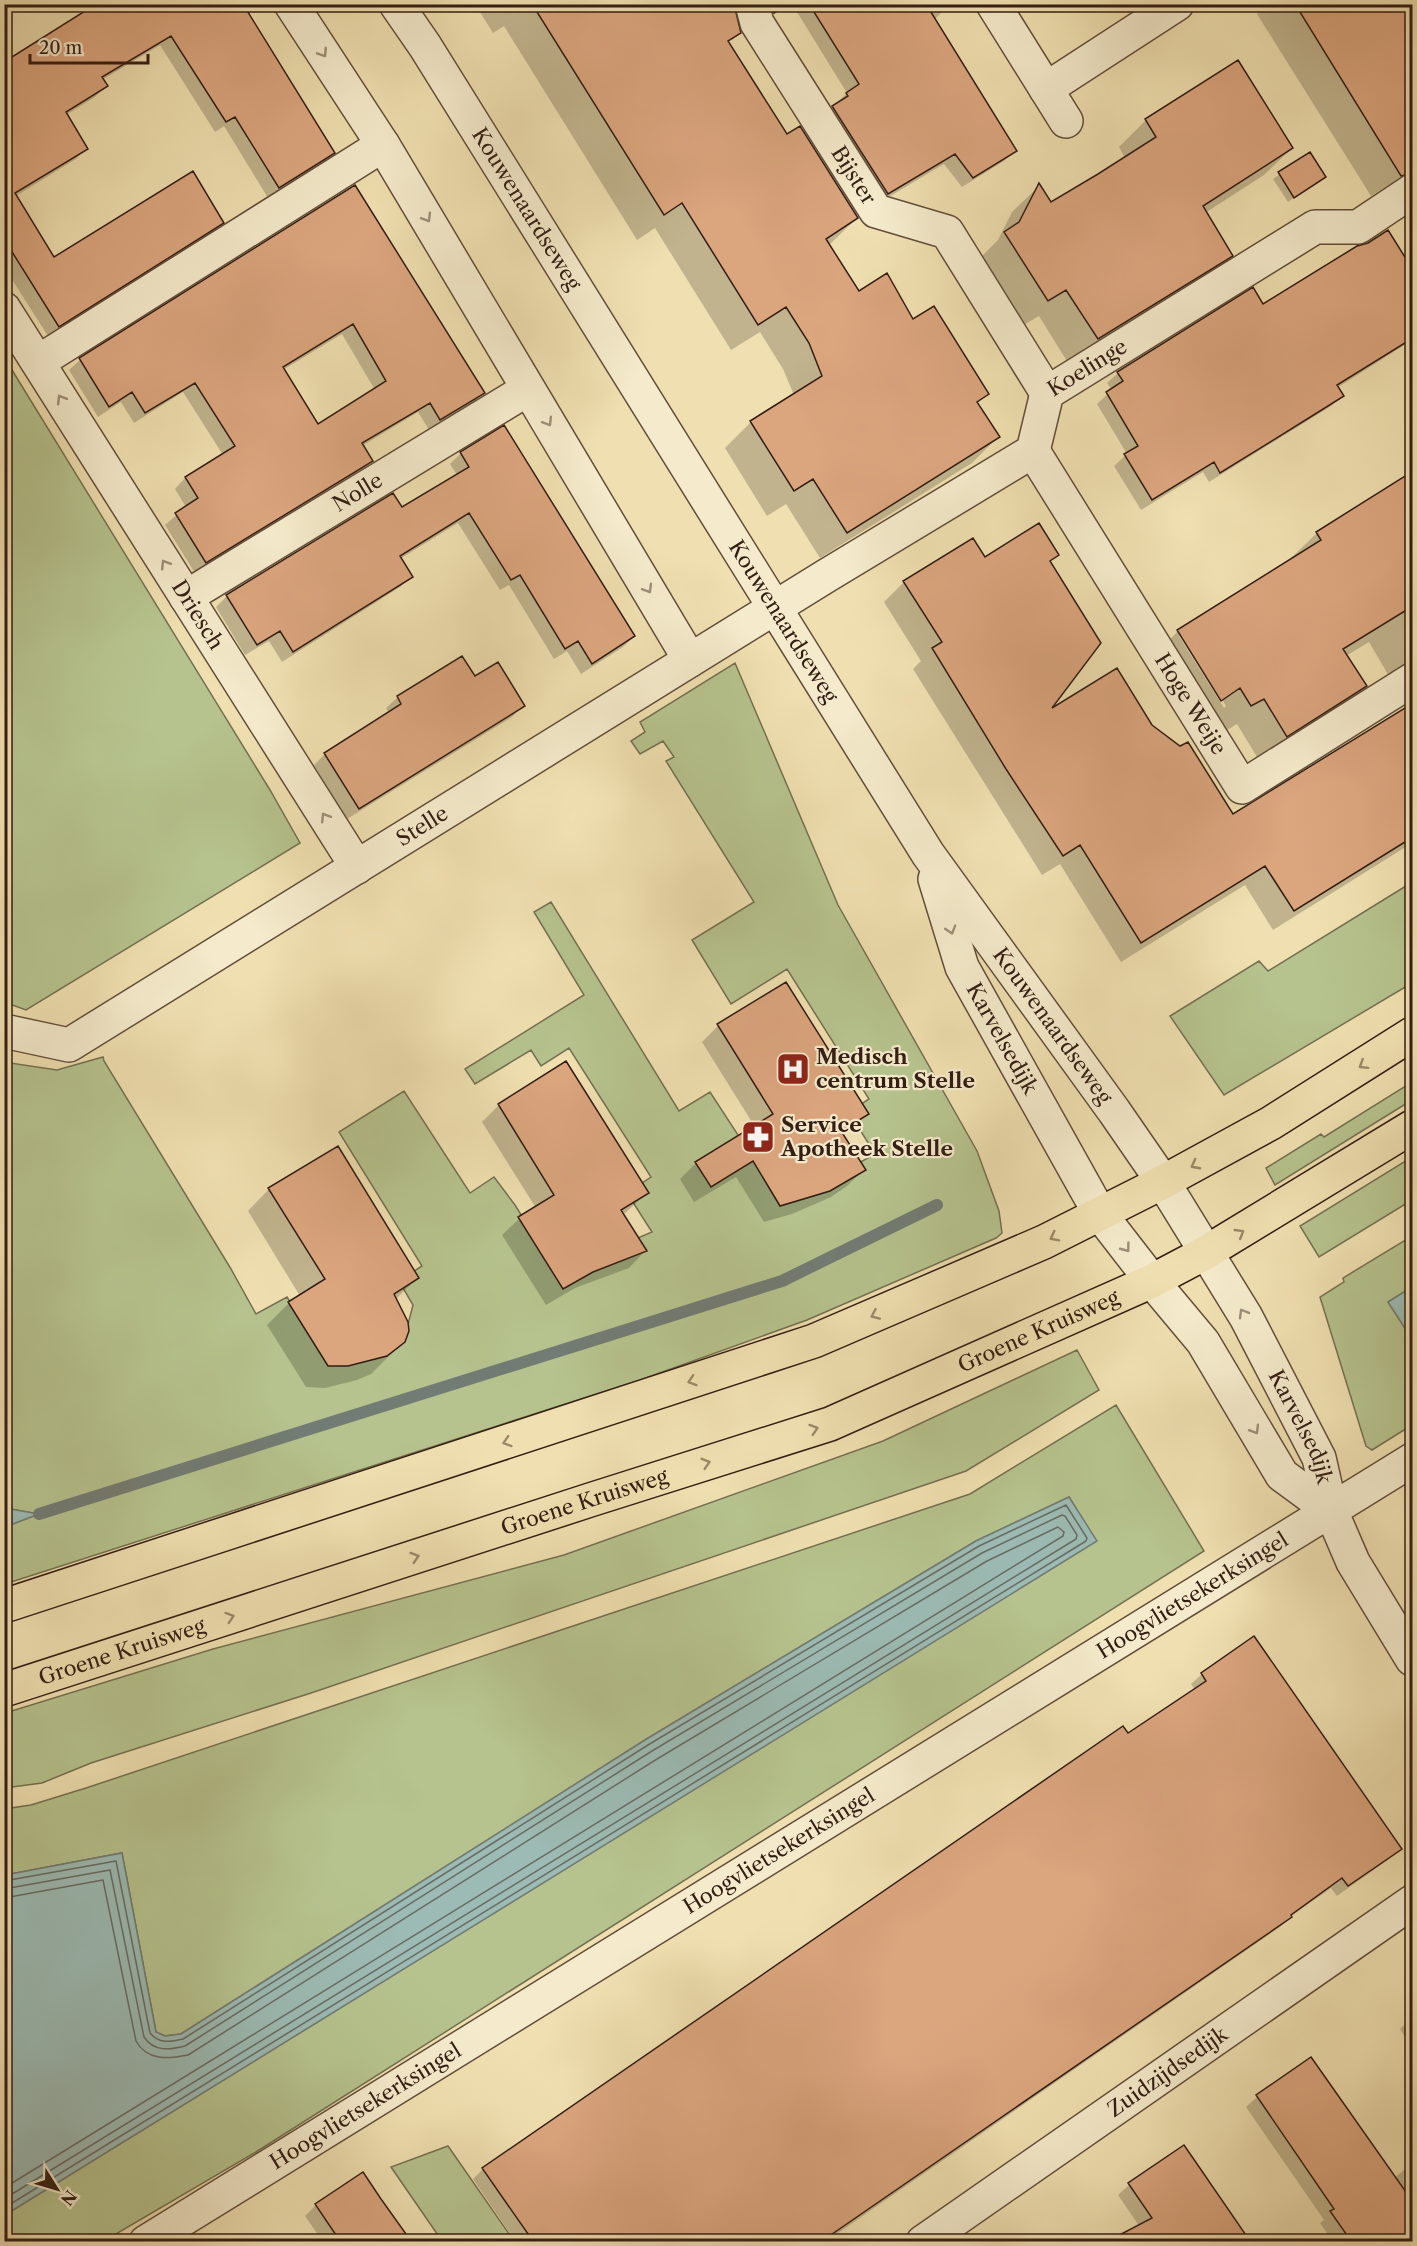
<svg xmlns="http://www.w3.org/2000/svg" width="1417" height="2246" font-family="'Libre Caslon Text',serif">
  <style>
    .green { fill: #b6c38e; stroke: #747050; stroke-width: 1.5 }
    .water { fill: #9cbbb4; stroke: #727c74; stroke-width: 1.5 }
    .shadow { fill: #0003; fill-rule: evenodd }
    .lines { fill: none; stroke-linecap: round; stroke-linejoin: round }
    .shore { stroke: #686c64; stroke-width: 1.5 }
    .stream { stroke: #727c74; stroke-width: 12 }
    .building { fill: #dba57e; stroke: #331d13; stroke-width: 1.5; fill-rule: evenodd }
    .street-casing { stroke: #624e3a; stroke-width: 36 }
    .primary-casing { stroke: #331d13; stroke-width: 36 }
    .street { stroke: #f5ebcc; stroke-width: 33 }
    .primary { stroke: #f0e0b1; stroke-width: 33 }
    .oneway { stroke: #9e8e79 }
    .oneway2 { stroke: #9b886a }
    .labels { text-anchor: middle; stroke-width: 4.5; stroke-linejoin: round; paint-order: stroke }
    .street-label { font-size: 21px; fill: #331d13; stroke: #f5ebcc }
    .poi-label { font-size: 21px; font-weight: bold; fill: #331d13; stroke: #f5ebcc; text-anchor: start }
  </style>
  <rect width="100%" height="100%" fill="#f0e0b1"/>
  <filter id="stains"><feTurbulence type="fractalNoise" baseFrequency=".00333" numOctaves="4"/><feColorMatrix values="0 0 0 0 .2 0 0 0 0 .09 0 0 0 0 .02 0 0 0 .5 -.17"/></filter>
  <radialGradient id="worn" r=".72"><stop offset=".6" stop-color="#630" stop-opacity="0"/><stop offset="1" stop-color="#630" stop-opacity=".3"/></radialGradient>
  <path class="green" d="M4,357l266,433 30,53 -274,167 -22,-8z
    M735,663l103,242 139,246 22,60 3,22 -6,5 -189,82 -167,60 -635,204v-57l33,-13 -33,-6 -1,-446 53,8 46,-13 1,4 127,208 25,45 31,-17 39,61 80,-26 7,-27 -14,-24 23,-15 -83,-134 65,-41 66,102 24,-16 21,28 46,74 38,-24 53,-23 -25,-39 24,-16 -82,-129 -28,18 -10,-16 -56,34 -10,-15 119,-74 -50,-83 17,-10 128,209 31,-19 69,106 46,-16 50,-28 -26,-42 20,-13 -82,-130 -56,35 -39,-64 62,-38 -88,-141 8,-4 -11,-16 -23,13 -9,-13 14,-9 -5,-10z
    M1406,886l6,4v93l-188,112 -54,-79 89,-55 9,10z
    M1412,1082v18l-137,85 -9,-17 55,-34 3,3z
    M1412,1157v43l-93,57 -19,-31z
    M1412,1236v51l-24,15 24,37v86l-40,25 -6,-4 -46,-149 24,-15 -1,-4z
    M1077,1350l22,40 -133,81 -655,222 -220,70 -49,20 -37,5v-75l208,-64 351,-94 319,-114z
    M1116,1405l88,146 -948,601 -152,89h-99v-26l1091,-674 -27,-44 -93,44 -331,199 -464,294 -16,2 -9,-4 -34,-179 -117,22 -1,-66 27,-4 55,-17 884,-294z
    M448,2146l66,95h-72l-51,-74z"/>
  <path class="water" d="M1412,1287v52l-24,-37z
    M1069,1497l28,44 -1092,674v-340l117,-22 34,179 9,4 16,-2 464,-294 331,-199z
    M5,1508l34,6 -34,13z"/>
  <path class="shadow" d="M149,4l184,149 -11,11 -54,34 -44,-72 -9,6 -55,-87 -58,35 4,6 -11,11 -29,18 20,33 -10,11 -60,37 38,63 168,-37 -11,11 -163,103 -44,-69v-204z
    M475,4h229l83,132 70,82 -29,28 30,47 54,28 75,72 -10,11 21,33 -26,26 -152,95 -34,-54 -19,12 -42,-68 26,-26 43,-27 -11,-26 -23,-37 -29,18 -76,-122 -18,12 -133,-214 -11,7z
    M792,4h146l5,7 -9,9 81,130 -11,11 -42,26 -18,-23 -67,40 -55,-87 25,-24z
    M1267,4h145v166l-41,26 -114,-182z
    M1146,120l146,28 -28,27 -59,38 26,42 -27,28 -134,83 -31,-50 -19,11 -42,-67 20,-20 14,-28 27,-26 12,18 74,-46 -6,-11z
    M1309,154l15,23 -36,25 -15,-23z
    M354,187l129,206 -11,11 -43,26 -11,-18 -56,34 9,15 -10,11 -166,101 -30,-48 21,-18 -11,-18 10,-11 38,-23 -40,-63 -49,31 -13,-21 -23,15 -29,-47 11,-10zM342,334l33,56 -58,36 -34,-56z
    M1412,258v82l-75,48 5,7 -11,11 -122,76 -6,-10 -62,38 -27,-44 13,-12 -30,-50 15,-14 -5,-7 11,-10 145,-67 143,-44z
    M461,453l173,183 -11,11 -42,27 -14,-23 -13,8 -45,-74 -9,5 -42,-67 -58,36 11,17 -11,11 -118,75 -13,-21 -24,14 -29,-48 11,-11 174,-87 56,-34 -7,-11z
    M1412,473v191l-22,14 -21,-36 -23,14 19,30 -26,26 -79,50 -23,-38 -13,8 -72,-74 26,-27 112,-72 27,-26zM1179,636h4l43,70 -2,2z
    M1057,555l-8,7 -2,151 104,13 82,90 179,-87v114l-139,87 -28,-45 -124,77 -61,-98 -18,11 -129,-206 8,-8 -37,-59 20,-20 81,-23z
    M462,658l12,20 49,27 -11,12 -165,102 -33,-54 11,-11 64,-41 -3,-5 12,-11z
    M718,1026l149,88 -17,16 -8,5 22,35 -17,16 -16,11 -39,17 -28,8 -28,-45 -42,25 -14,-23 16,-16 59,-36 -53,-85z
    M499,1105l148,88 -24,22 22,36 -16,17 -54,20 -29,17 -44,-70 17,-16 17,-11 -54,-86z
    M269,1189l148,89 -22,22 9,41 -33,33 -14,6 -32,8 -19,-1 -39,-62 22,-22 11,-7 -52,-85z
    M1202,1674l198,175 -11,10 -52,37 -6,-8 -41,29 -10,10 -455,315h-309l-43,-63 10,-10 712,-479 -4,-6z
    M1412,2017v32l-12,-20z
    M1311,2059l83,119 18,-14v78h-79l-13,-19 4,-3 -78,-113 11,-10z
    M1183,2147l66,95h-99l-32,-47 11,-10z
    M362,2174l47,68h-86l-18,-26 11,-11z"/>
  <g class="lines">
    <path class="shore" d="M4,1881l112,-20 34,172c9,11 20,9 33,6l465,-294 331,-199 87,-41 21,33 -1,3 -1082,667
      M4,1889l106,-19 34,167c10,15 25,13 41,9l467,-295 330,-198 80,-38 3,1 12,19 -1,4 -1072,660
      M4,1898l99,-18 33,161c11,20 32,18 52,14l469,-296 330,-198 71,-34 6,5 -1,4 -1059,652"/>
    <path class="stream" d="M39,1514l743,-233 155,-76"/>
  </g>
  <path class="building" d="M96,4h147l92,149 -56,35 -44,-71 -9,5 -55,-86 -69,41 6,9 -42,26 22,37 -73,44 39,64 139,-86 31,52 -165,104 -55,-88v-177z
    M532,4h202l7,29 -13,8 59,93 13,-8 58,92 -32,21 33,52 28,-18 26,46 21,-13 55,88 -12,8 23,35 -153,96 -34,-54 -19,12 -44,-70 72,-45 -13,-33 -23,-36 -28,18 -76,-122 -18,12z
    M772,4h17l-15,9z
    M809,4h117l91,147 -44,27 -18,-24 -67,40 -56,-88 16,-10 -2,-3 13,-9z
    M1295,4h118v169l-12,3z
    M1238,60l55,88 -90,58 30,50 -135,83 -32,-49 -18,11 -44,-69 15,-10 20,-39 12,19 47,-28 58,-37 -11,-18z
    M1310,152l16,25 -32,21 -16,-26z
    M355,185l130,208 -45,27 -10,-17 -68,40 11,18 -167,102 -31,-50 23,-15 -13,-21 50,-31 -40,-63 -50,30 -13,-21 -23,15 -30,-49zM353,324l33,57 -68,43 -35,-57z
    M1388,230l25,40v68l-76,47 7,11 -32,20 -92,57 -6,-11 -62,38 -28,-46 14,-8 -32,-54 17,-11 -6,-9 136,-85 10,17 94,-58 11,-3z
    M504,425l131,211 -43,28 -14,-23 -13,8 -45,-74 -9,5 -42,-67 -69,43 13,21 -120,75 -13,-21 -23,14 -31,-50 167,-102 9,14 67,-40 -9,-15z
    M1413,471v135l-70,43 24,37 -80,51 -23,-38 -13,7 -11,-18 -19,13 -44,-71 144,-90 -5,-8z
    M1039,523l20,32 -9,6 51,82 -49,65 65,-40 35,57 28,21 8,-4 45,72 180,-111v134l-119,74 -29,-45 -124,77 -61,-98 -17,11 -57,-87 -74,-121 10,-6 -39,-61 70,-43 12,19z
    M462,656l13,20 23,-14 27,44 -166,103 -35,-56 77,-49 -4,-8z
    M786,982l83,132 -28,17 25,39 -36,21 -50,15 -27,-45 -42,26 -16,-25 78,-48 -56,-90z
    M566,1061l83,132 -28,17 26,41 -54,21 -30,17 -45,-72 36,-22 -56,-91z
    M338,1146l81,132 -25,16 14,28 1,9 -4,11 -18,14 -39,10h-20l-40,-64 37,-23 -57,-91z
    M1254,1636l148,213 -54,37 -6,-8 -51,37 1,2 -470,324h-289l-51,-73 641,-442 5,7 78,-52 -5,-8z
    M1311,2057l102,145v39h-62l-21,-30 4,-2 -78,-114z
    M1184,2145l66,96h-142l44,-23 -24,-35z
    M363,2172l18,27 30,42h-71l-25,-37z"/>
  <g class="lines">
    <g class="street-casing">
      <g id="street">
        <path d="M291,4l92,141 307,515"/>
        <path id="s1" d="M396,4l29,42 503,808 186,257 49,71 83,135 73,141 12,53 22,51 59,97"/>
        <path id="s2" d="M752,4l5,19 119,188 71,21 100,161"/>
        <path d="M993,4l73,117"/>
        <path d="M1046,89l131,-85"/>
        <path id="s3" d="M4,309l353,558"/>
        <path d="M38,362l345,-217"/>
        <path id="s4" d="M1033,451l209,336 170,-107"/>
        <path id="s5" d="M186,597l342,-208"/>
        <path id="s6" d="M935,879l27,88 138,247 52,67 51,61 79,133 49,36"/>
        <path id="s7" d="M4,1031l65,14 757,-469 207,-125 14,-58 268,-166h43l54,-36"/>
        <path id="s8" d="M146,2242l1266,-782"/>
        <path id="s9" d="M923,2242l489,-340"/>
      </g>
    </g>
    <g class="primary-casing">
      <g id="primary">
        <path d="M4,1606l810,-265 230,-99 119,-60 108,-59 141,-89"/>
        <path id="s10" d="M4,1690l586,-190 240,-76 322,-143 53,-28 207,-126"/>
      </g>
    </g>
    <use href="#street" class="street"/>
    <use href="#primary" class="primary"/>
  </g>
  <defs><path id="oneway-chevron" d="M-2-3.5L2.5 0L-2 3.5" fill="none" stroke-width="1.6" stroke-linecap="round" stroke-linejoin="round" transform="scale(1.5)"/></defs>
  <g class="oneway">
    <use href="#oneway-chevron" transform="translate(323 53) rotate(57)"/>
    <use href="#oneway-chevron" transform="translate(427 218) rotate(59)"/>
    <use href="#oneway-chevron" transform="translate(61 399) rotate(-122)"/>
    <use href="#oneway-chevron" transform="translate(548 422) rotate(59)"/>
    <use href="#oneway-chevron" transform="translate(165 564) rotate(-122)"/>
    <use href="#oneway-chevron" transform="translate(648 589) rotate(59)"/>
    <use href="#oneway-chevron" transform="translate(325 817) rotate(-122)"/>
    <use href="#oneway-chevron" transform="translate(951 930) rotate(73)"/>
    <use href="#oneway-chevron" transform="translate(1126 1248) rotate(53)"/>
    <use href="#oneway-chevron" transform="translate(1243 1313) rotate(-120)"/>
    <use href="#oneway-chevron" transform="translate(1255 1430) rotate(59)"/>
  </g>
  <g class="oneway2">
    <use href="#oneway-chevron" transform="translate(1363 1065) rotate(148)"/>
    <use href="#oneway-chevron" transform="translate(1195 1165) rotate(152)"/>
    <use href="#oneway-chevron" transform="translate(1240 1233) rotate(-31)"/>
    <use href="#oneway-chevron" transform="translate(1054 1237) rotate(153)"/>
    <use href="#oneway-chevron" transform="translate(875 1315) rotate(156)"/>
    <use href="#oneway-chevron" transform="translate(692 1381) rotate(162)"/>
    <use href="#oneway-chevron" transform="translate(814 1429) rotate(-18)"/>
    <use href="#oneway-chevron" transform="translate(507 1442) rotate(162)"/>
    <use href="#oneway-chevron" transform="translate(706 1463) rotate(-17)"/>
    <use href="#oneway-chevron" transform="translate(415 1557) rotate(-18)"/>
    <use href="#oneway-chevron" transform="translate(230 1617) rotate(-18)"/>
  </g>
  <defs>
    <g id="hospital-square" transform="scale(1.725)"><rect x="-9" y="-9" width="18" height="18" rx="4" fill="#8f2418" stroke="#f5ebcc"/><path d="M-5-5h3v3.5h4V-5h3V5h-3V1.5h-4V5h-3Z" fill="#fff"/></g>
    <g id="pharmacy-square" transform="scale(1.725)"><rect x="-9" y="-9" width="18" height="18" rx="4" fill="#8f2418" stroke="#f5ebcc"/><path d="M-2-6h4v4h4v4h-4v4h-4v-4h-4v-4h4Z" fill="#fff"/></g>
  </defs>
  <g fill-rule="evenodd">
    <use href="#hospital-square" x="793" y="1069"/>
    <use href="#pharmacy-square" x="758" y="1137"/>
  </g>
  <g class="labels">
    <g class="street-label">
      <text dy="7" stroke="none"><textPath href="#s2" startOffset="200">Bijster</textPath></text>
      <text dy="7" stroke="none"><textPath href="#s1" startOffset="243">Kouwenaardseweg</textPath></text>
      <text dy="7" stroke="none"><textPath href="#s7" startOffset="1306">Koelinge</textPath></text>
      <text dy="7" stroke="none"><textPath href="#s5" startOffset="201">Nolle</textPath></text>
      <text dy="7" stroke="none"><textPath href="#s3" startOffset="362">Driesch</textPath></text>
      <text dy="7" stroke="none"><textPath href="#s1" startOffset="729">Kouwenaardseweg</textPath></text>
      <text dy="7" stroke="none"><textPath href="#s4" startOffset="298">Hoge Weije</textPath></text>
      <text dy="7" stroke="none"><textPath href="#s7" startOffset="482">Stelle</textPath></text>
      <text dy="7" stroke="none"><textPath href="#s1" startOffset="1215">Kouwenaardseweg</textPath></text>
      <text dy="7" stroke="none"><textPath href="#s6" startOffset="174">Karvelsedijk</textPath></text>
      <text dy="7" stroke="none"><textPath href="#s10" startOffset="1096">Groene Kruisweg</textPath></text>
      <text dy="7" stroke="none"><textPath href="#s1" startOffset="1688">Karvelsedijk</textPath></text>
      <text dy="7" stroke="none"><textPath href="#s10" startOffset="610">Groene Kruisweg</textPath></text>
      <text dy="7" stroke="none"><textPath href="#s8" startOffset="1230">Hoogvlietsekerksingel</textPath></text>
      <text dy="7" stroke="none"><textPath href="#s10" startOffset="124">Groene Kruisweg</textPath></text>
      <text dy="7" stroke="none"><textPath href="#s8" startOffset="744">Hoogvlietsekerksingel</textPath></text>
      <text dy="7" stroke="none"><textPath href="#s9" startOffset="298">Zuidzijdsedijk</textPath></text>
      <text dy="7" stroke="none"><textPath href="#s8" startOffset="258">Hoogvlietsekerksingel</textPath></text>
    </g>
    <g class="poi-label">
      <text x="816" y="1064">Medisch<tspan x="816" dy="24">centrum Stelle</tspan></text>
      <text x="781" y="1132">Service<tspan x="781" dy="24">Apotheek Stelle</tspan></text>
    </g>
  </g>
  <rect width="1417" height="2246" fill="none" stroke="#f0e0b1" stroke-width="24"/>
  <rect x="6" y="6" width="1405" height="2234" fill="none" stroke="#331d13" stroke-width="3"/>
  <rect x="12" y="12" width="1393" height="2222" fill="none" stroke="#331d13" stroke-width="1.5"/>
  <g transform="translate(57 2189) rotate(127)" stroke="#f5ebcc" stroke-width="4.5" paint-order="stroke">
  <path d="M0-4.5L10 22L0 15L-10 22Z" fill="#331d13"/>
  <text y="-9" font-size="16" font-weight="bold" text-anchor="middle" fill="#331d13">N</text>
  </g>
  <path d="M30 54v9h118v-9" fill="none" stroke="#331d13" stroke-width="3"/>
  <text x="39" y="54" font-size="18" fill="#331d13" stroke="#f5ebcc" stroke-width="4.5" paint-order="stroke">20 m</text>
  <rect width="100%" height="100%" filter="url(#stains)"/>
  <rect width="100%" height="100%" fill="url(#worn)"/>
</svg>
